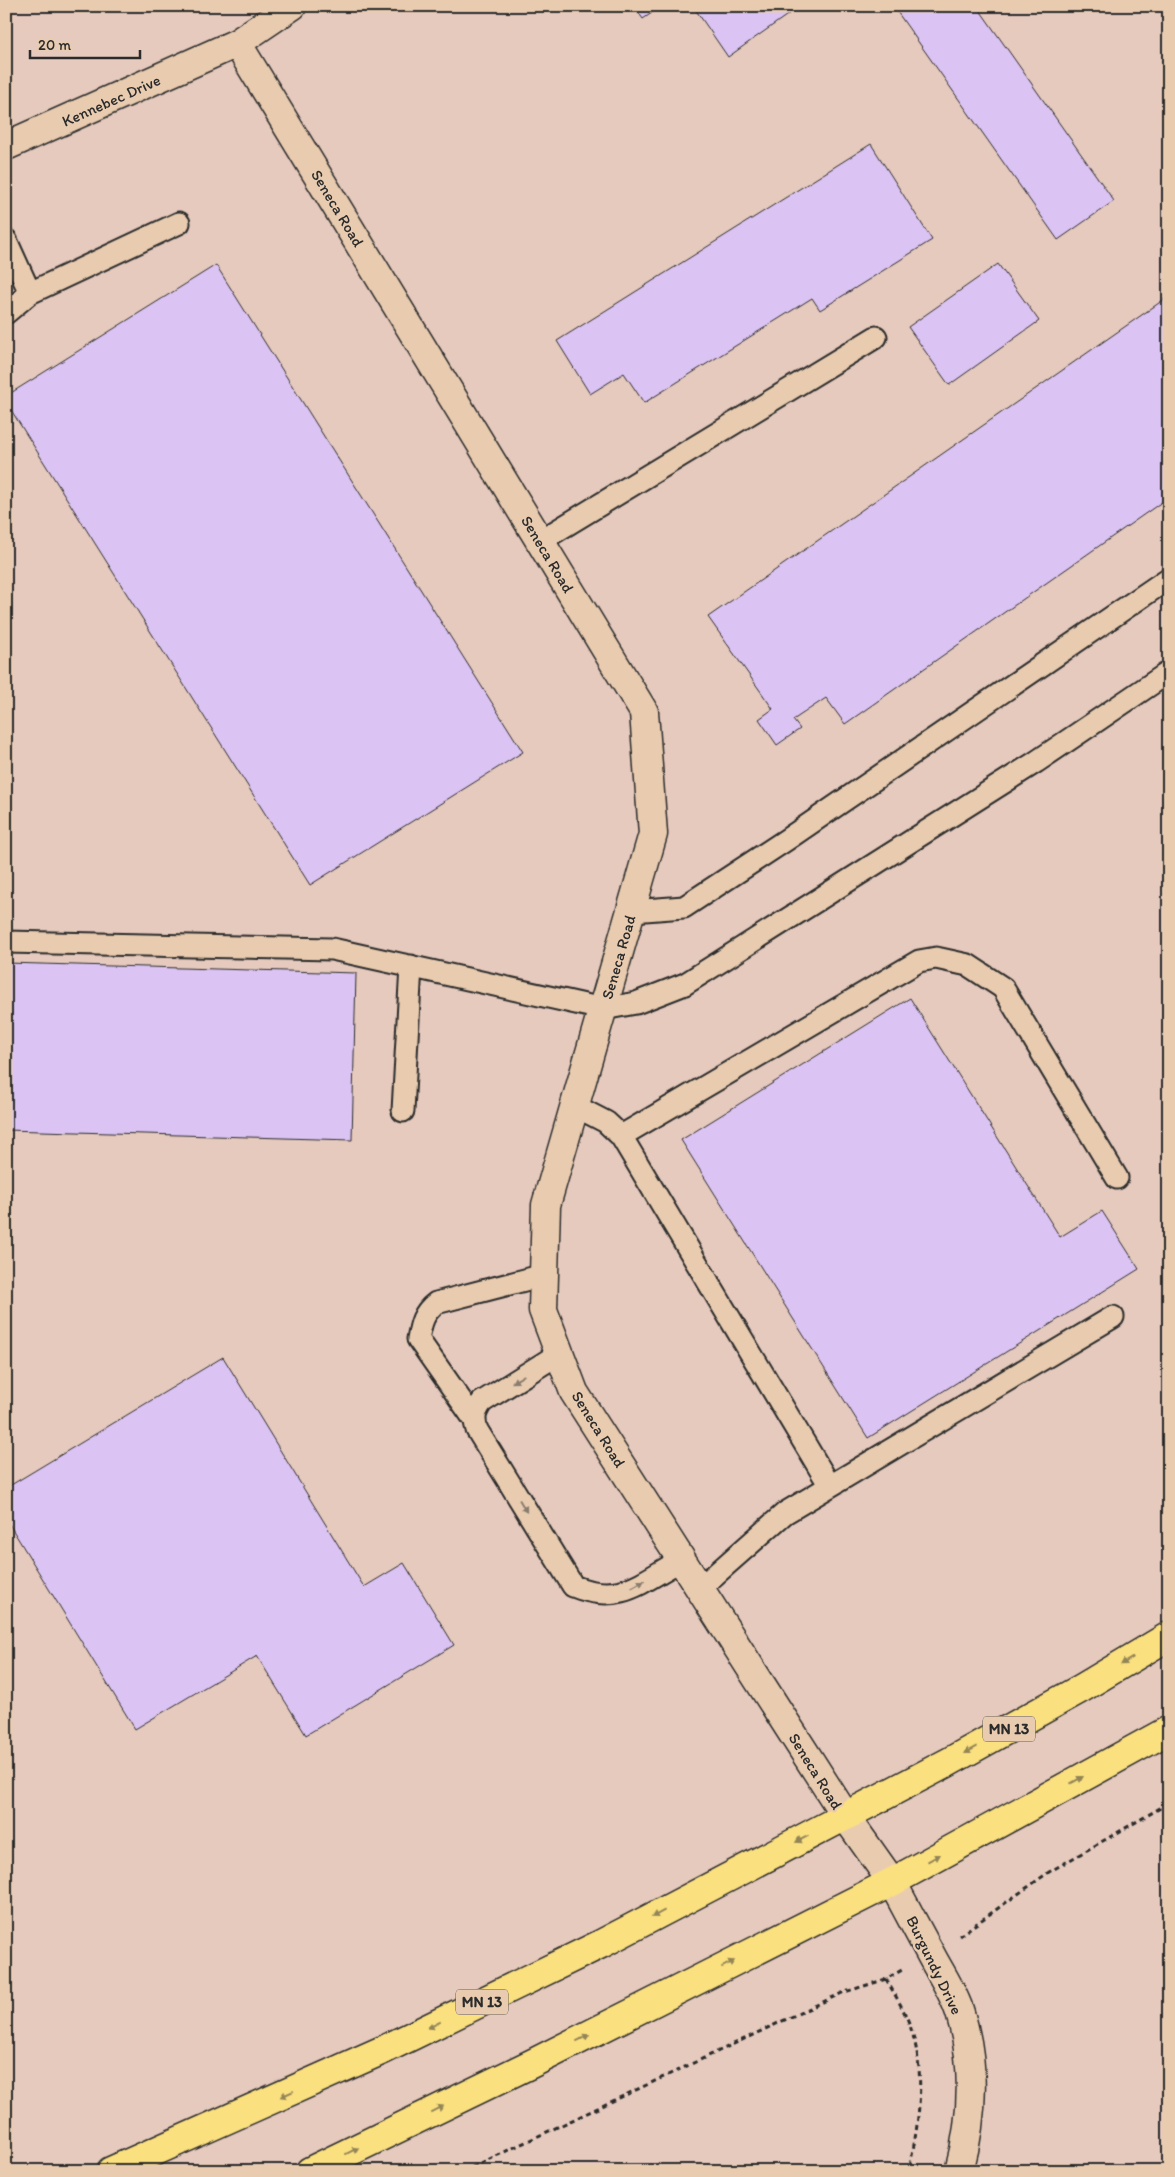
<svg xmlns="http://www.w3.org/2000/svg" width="1175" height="2177" font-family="Itim,sans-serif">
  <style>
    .building { fill: #dbc4f4; stroke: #2b2b2b }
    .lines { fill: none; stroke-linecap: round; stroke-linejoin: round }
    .lane-casing { stroke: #2b2b2b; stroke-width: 25 }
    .street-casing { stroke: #2b2b2b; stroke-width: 31 }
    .secondary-casing { stroke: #2b2b2b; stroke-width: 31 }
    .highway-casing { stroke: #2b2b2b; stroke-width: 31 }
    .path { stroke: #2b2b2b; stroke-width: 3; stroke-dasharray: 5 4; stroke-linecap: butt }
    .lane { stroke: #e9ccb0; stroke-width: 21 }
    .street { stroke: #e9ccb0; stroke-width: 28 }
    .secondary { stroke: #e9ccb0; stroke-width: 28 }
    .highway { stroke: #fbe080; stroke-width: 28 }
    .oneway { fill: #8a7c6e }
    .oneway2 { fill: #938656 }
    .labels { text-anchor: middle; stroke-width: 4.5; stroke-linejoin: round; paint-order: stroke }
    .shield { fill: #e9ccb0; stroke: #645b53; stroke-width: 1 }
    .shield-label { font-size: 15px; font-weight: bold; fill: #2b2b2b }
    .street-label { font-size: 16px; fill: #2b2b2b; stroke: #e9ccb0 }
  </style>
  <rect width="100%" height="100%" fill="#e6cabe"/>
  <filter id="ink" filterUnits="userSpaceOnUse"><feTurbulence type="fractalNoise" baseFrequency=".02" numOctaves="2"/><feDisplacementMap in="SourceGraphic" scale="10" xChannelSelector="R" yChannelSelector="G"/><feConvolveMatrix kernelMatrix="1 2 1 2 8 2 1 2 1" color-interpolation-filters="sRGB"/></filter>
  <g filter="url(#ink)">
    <path class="building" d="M634,6h28l-19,13z
      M693,6h107l-72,51z
      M893,6h84l137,195 -56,39z
      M871,144l61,96 -112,70 -8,-12 -168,105 -20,-30 -34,21 -33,-53z
      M998,264l41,57 -90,64 -41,-58z
      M216,265l307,487 -213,133 -304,-483v-6z
      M1169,296v201l-324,227 -19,-26 -33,22 7,9 -23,16 -18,-26 14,-10 -65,-92z
      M6,963l350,10 -4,167 -346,-10z
      M910,998l150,239 42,-26 37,58 -271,169 -187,-298z
      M223,1357l141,230 40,-24 50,82 -148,90 -49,-79 -122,73 -129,-210v-31z"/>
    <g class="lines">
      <g class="lane-casing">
        <path id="lane" d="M6,240l24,53 149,-70
          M6,313l24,-20
          M540,541l336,-204
          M632,911l52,-4 102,-67 383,-262
          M6,942l326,7 271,60 33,-6 49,-19 351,-222 133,-90
          M575,1106l31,16 15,14 209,350
          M403,1111l8,-145
          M621,1136l298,-175 17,-3 32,7 35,23 114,190
          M560,1353l-78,49c-7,10 -9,16 -5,28l96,156c47,19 68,-4 108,-26
          M474,1419l-56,-80c3,-16 5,-26 18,-36l108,-28
          M700,1588l85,-75 328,-196"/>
      </g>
      <g class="street-casing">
        <path id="street" d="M892,1882c13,24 26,49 39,73 10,19 23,38 29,58 16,52 13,106 -1,158"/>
      </g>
      <g class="secondary-casing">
        <path id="secondary" d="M237,43l407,669 9,122 -107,371 -3,105 31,82 272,425 46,65
          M6,146l231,-103 55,-37"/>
      </g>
      <g class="highway-casing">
        <path id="highway" d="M111,2171l272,-121 218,-106 346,-181 135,-75 87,-52
          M310,2171l225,-109 357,-180 277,-152"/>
      </g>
      <path class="path" d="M959,1936l90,-64 120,-69
        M886,1979c8,14 17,29 23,44 18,49 10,98 0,148
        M464,2171l378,-178 44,-14 16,-9"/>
      <use href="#lane" class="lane"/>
      <use href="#street" class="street"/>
      <use href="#secondary" class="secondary"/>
      <use href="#highway" class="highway"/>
    </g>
    <defs><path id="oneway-solid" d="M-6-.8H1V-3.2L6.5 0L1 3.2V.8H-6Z" transform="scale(1.25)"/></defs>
    <g class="oneway">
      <use href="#oneway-solid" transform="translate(518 1379) rotate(148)"/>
      <use href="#oneway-solid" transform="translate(523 1506) rotate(59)"/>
      <use href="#oneway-solid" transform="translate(638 1584) rotate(-29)"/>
    </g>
    <g class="oneway2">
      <use href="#oneway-solid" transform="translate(1127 1661) rotate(149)"/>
      <use href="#oneway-solid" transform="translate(971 1750) rotate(151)"/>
      <use href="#oneway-solid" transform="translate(1077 1780) rotate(-29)"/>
      <use href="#oneway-solid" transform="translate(802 1839) rotate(153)"/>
      <use href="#oneway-solid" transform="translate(934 1858) rotate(-29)"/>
      <use href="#oneway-solid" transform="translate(658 1914) rotate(152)"/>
      <use href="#oneway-solid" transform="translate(728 1964) rotate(-27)"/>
      <use href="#oneway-solid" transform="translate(434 2025) rotate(154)"/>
      <use href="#oneway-solid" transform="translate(583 2038) rotate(-27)"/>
      <use href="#oneway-solid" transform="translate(287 2094) rotate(156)"/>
      <use href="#oneway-solid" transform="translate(437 2109) rotate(-26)"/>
      <use href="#oneway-solid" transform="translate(352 2151) rotate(-26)"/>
    </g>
  </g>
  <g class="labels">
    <g class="shield">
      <rect x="983" y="1716.5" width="52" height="25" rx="4"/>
      <rect x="456" y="1989.5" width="52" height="25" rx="4"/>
    </g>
    <g class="shield-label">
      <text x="1009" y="1734">MN 13</text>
      <text x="482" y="2007">MN 13</text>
    </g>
    <g class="street-label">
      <text transform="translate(111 100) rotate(-24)" y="6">Kennebec Drive</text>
      <text transform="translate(338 208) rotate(59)" y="6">Seneca Road</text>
      <text transform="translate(548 554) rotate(59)" y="6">Seneca Road</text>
      <text transform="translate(618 957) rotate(-74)" y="6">Seneca Road</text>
      <text transform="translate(599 1429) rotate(58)" y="6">Seneca Road</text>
      <text transform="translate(816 1771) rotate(58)" y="6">Seneca Road</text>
      <text transform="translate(935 1965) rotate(64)" y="6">Burgundy Drive</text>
    </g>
  </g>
  <rect width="1175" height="2177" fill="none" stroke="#e9ccb0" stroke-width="25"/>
  <rect x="12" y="12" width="1150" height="2152" fill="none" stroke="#2b2b2b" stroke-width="2" filter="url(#ink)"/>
  <path d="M30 50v8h110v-8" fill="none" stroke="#2b2b2b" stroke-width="2.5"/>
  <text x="38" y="50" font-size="15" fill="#2b2b2b" stroke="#e9ccb0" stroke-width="4" paint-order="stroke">20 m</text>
</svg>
